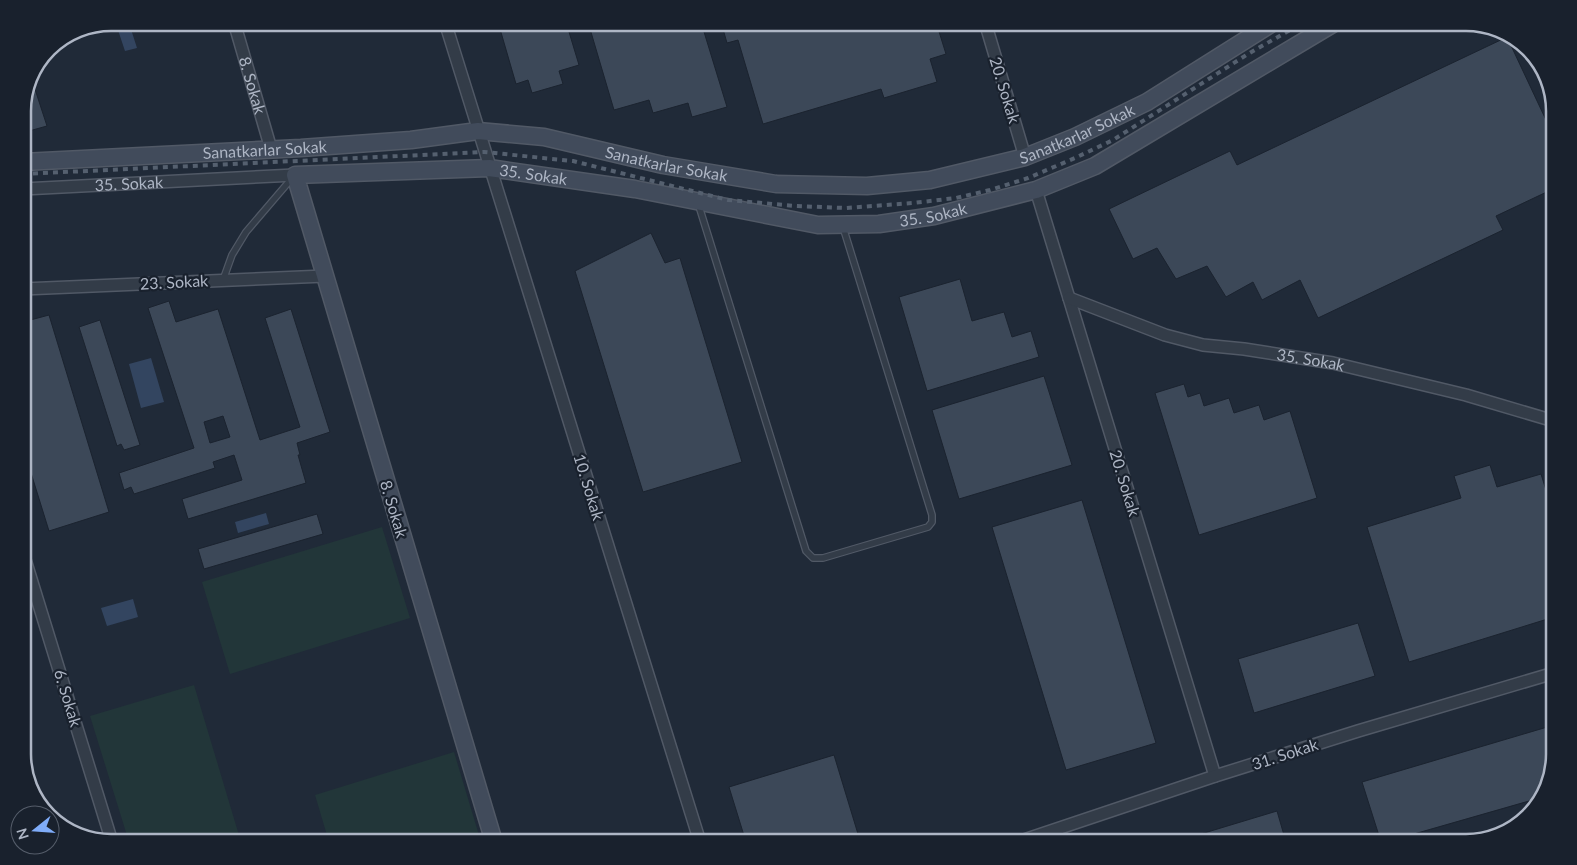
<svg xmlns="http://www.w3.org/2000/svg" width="1577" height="865" font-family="Lato,sans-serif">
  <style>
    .green { fill: #223639 }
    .water { fill: #334560 }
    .building { fill: #3c4858; stroke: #1b232f; fill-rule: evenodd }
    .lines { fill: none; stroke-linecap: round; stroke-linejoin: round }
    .lane-casing { stroke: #515966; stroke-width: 8 }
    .street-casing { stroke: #515966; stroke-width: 14 }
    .secondary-casing { stroke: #515966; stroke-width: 19 }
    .lane { stroke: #333c48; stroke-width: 5.5 }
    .street { stroke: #333c48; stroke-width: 11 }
    .secondary { stroke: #414b5b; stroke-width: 16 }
    .rail { stroke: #55606f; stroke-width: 4; stroke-dasharray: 5 5; stroke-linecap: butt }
    .labels { text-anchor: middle; stroke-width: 4.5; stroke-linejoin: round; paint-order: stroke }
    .street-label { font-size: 16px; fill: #aeb6c5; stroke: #19212d }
    .rim { fill: none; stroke: #aeb6c5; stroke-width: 2.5 }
  </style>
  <rect width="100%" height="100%" fill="#202a38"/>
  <path class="green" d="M382,527l28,91 -180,56 -28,-92z
    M194,685l47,157h-112l-39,-126z
    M454,752l27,90h-152l-14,-47z"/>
  <path class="water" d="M122,23h7l8,25 -12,3 -9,-27z
    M151,358l13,44 -23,6 -12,-44z
    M266,513l3,11 -31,9 -3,-11z
    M133,599l5,18 -31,9 -6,-18z"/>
  <path class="building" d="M498,22h68l13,43 -20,6 4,13 -31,9 -4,-13 -12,4z
    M588,22h113l26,85 -35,10 -4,-14 -35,10 -4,-13 -35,10z
    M721,22h215l10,32 -16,5 7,23 -53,16 -3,-9 -118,35 -25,-84 -11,3z
    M1507,37l47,100v33l-8,4 7,15 -57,27 7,14 -185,88 -18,-38 -38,20 -9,-18 -27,15 -19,-31 -31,13 -19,-31 -24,11 -24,-50 121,-58 7,14z
    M33,83l14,43 -18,5 -6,-25z
    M651,233l14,30 15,-5 62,204 -99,30 -68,-221z
    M960,279l12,42 32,-9 8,25 19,-6 8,26 -112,34 -28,-94z
    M169,301l7,21 42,-13 42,131 40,-13 -35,-109 26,-9 39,123 -33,11 3,12h-2l8,28 -118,36 -6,-20 60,-19 -8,-25 -21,7 2,6 -81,26 -3,-7 -7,3 -5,-17 75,-25 -46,-140zM223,416l7,21 -20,6 -6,-21z
    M49,315l60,197 -60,19 -26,-84v-125z
    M100,320l40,125 -16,5 -3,-6 -4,2 -38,-119z
    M1044,376l28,89 -113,34 -27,-89z
    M1184,384l4,13 12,-4 4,13 25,-8 5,15 25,-8 5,15 26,-9 27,87 -118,37 -44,-142z
    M1490,465l7,22 44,-13 13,42v101l-145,45 -42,-135 94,-29 -7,-22z
    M1082,500l74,243 -90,27 -74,-243z
    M317,514l6,20 -119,35 -6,-20z
    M1358,623l17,53 -121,37 -16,-54z
    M1554,725v29l-11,43 -157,45h-5l-19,-60z
    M834,755l24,79 -28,8h-84l-17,-55z
    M1277,811l9,31h-104l-1,-2z"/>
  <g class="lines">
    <g class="lane-casing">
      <path id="lane" d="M698,203l108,348 7,7h10l105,-31 4,-5v-7l-89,-288
        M223,280l9,-25 14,-23 47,-55"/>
    </g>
    <g class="street-casing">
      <g id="street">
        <path id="s1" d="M234,22l37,127"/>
        <path d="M445,22l255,820"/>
        <path d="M985,22l40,135"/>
        <path id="s2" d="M23,189l272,-14"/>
        <path d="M1036,190l179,586"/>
        <path d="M23,289l302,-13"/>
        <path id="s3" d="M1069,298l96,37 38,10 41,4 89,14 133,32 88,26"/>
        <path d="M23,553l89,289"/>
        <path d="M1018,842l197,-66 143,-45 196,-58"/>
      </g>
    </g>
    <g class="secondary-casing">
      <g id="secondary">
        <path id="s4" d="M23,162l278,-14 110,-8 67,-9 66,6 119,28 113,19 91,2 63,-6 95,-23 50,-20 72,-35 127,-80"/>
        <path id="s5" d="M494,842l-199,-667 194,-7 146,21 183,36 61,-1 55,-8 102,-26 59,-24 241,-144"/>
      </g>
    </g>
    <use href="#lane" class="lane"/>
    <use href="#street" class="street"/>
    <use href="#secondary" class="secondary"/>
    <path class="rail" d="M23,174l461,-22 89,9 155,39 68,6 50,2 67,-5 43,-5 34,-8 38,-12 47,-20 38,-18 135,-86 56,-32"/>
  </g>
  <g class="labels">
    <g class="street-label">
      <text dy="6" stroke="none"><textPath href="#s1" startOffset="66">8. Sokak</textPath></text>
      <text transform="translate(1005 90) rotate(73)" y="6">20. Sokak</text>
      <text dy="6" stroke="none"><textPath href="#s4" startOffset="1068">Sanatkarlar Sokak</textPath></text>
      <text dy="6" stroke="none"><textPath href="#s4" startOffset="242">Sanatkarlar Sokak</textPath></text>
      <text dy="6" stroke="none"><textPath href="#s4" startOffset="648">Sanatkarlar Sokak</textPath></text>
      <text dy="6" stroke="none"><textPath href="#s5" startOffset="935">35. Sokak</textPath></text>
      <text dy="6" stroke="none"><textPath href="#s2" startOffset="106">35. Sokak</textPath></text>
      <text dy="6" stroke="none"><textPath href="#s5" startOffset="1340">35. Sokak</textPath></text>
      <text transform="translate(174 282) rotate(-3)" y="6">23. Sokak</text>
      <text dy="6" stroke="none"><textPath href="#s3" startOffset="251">35. Sokak</textPath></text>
      <text transform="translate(1125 483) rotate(73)" y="6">20. Sokak</text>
      <text transform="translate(589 487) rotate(73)" y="6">10. Sokak</text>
      <text transform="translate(394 509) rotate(73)" y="6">8. Sokak</text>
      <text transform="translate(68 698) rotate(73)" y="6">6. Sokak</text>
      <text transform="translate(1285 754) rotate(-18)" y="6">31. Sokak</text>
    </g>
  </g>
  <path d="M0 0H1577V865H0ZM111 31H1466A80 80 0 0 1 1546 111V754A80 80 0 0 1 1466 834H111A80 80 0 0 1 31 754V111A80 80 0 0 1 111 31Z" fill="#19212d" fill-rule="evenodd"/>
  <path class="rim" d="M111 31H1466A80 80 0 0 1 1546 111V754A80 80 0 0 1 1466 834H111A80 80 0 0 1 31 754V111A80 80 0 0 1 111 31Z"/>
  <g transform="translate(35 830) rotate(253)"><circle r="24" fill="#19212d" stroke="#555d6a"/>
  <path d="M0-4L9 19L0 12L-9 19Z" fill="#7facf9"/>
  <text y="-8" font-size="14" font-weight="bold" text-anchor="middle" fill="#aeb6c5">N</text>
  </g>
</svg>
